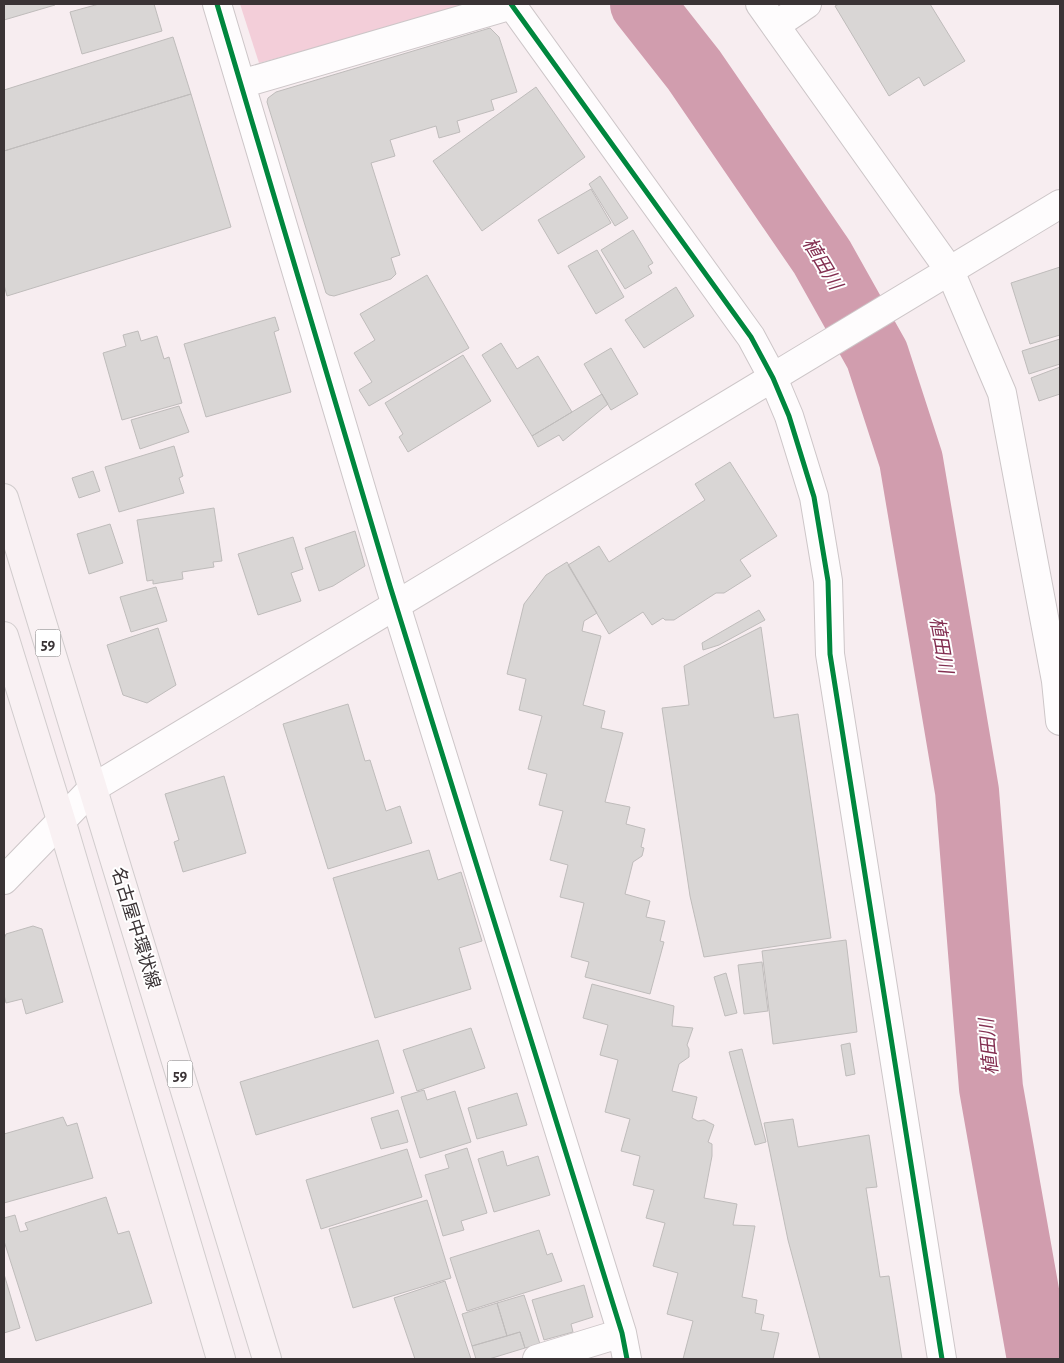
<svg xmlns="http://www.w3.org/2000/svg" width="1064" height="1363" font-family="'Alegreya Sans','Noto Sans JP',sans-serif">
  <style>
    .green { fill: #f3ced9 }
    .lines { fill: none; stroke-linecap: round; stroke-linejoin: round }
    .river { stroke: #d19dae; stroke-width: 64 }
    .building { fill: #d9d6d5; stroke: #bfbcbb }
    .minor-casing { stroke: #cdc6c8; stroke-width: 30 }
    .tertiary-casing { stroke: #cdc6c8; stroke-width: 30 }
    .primary-casing { stroke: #d1cccd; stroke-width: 30 }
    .minor { stroke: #fefcfd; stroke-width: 28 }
    .tertiary { stroke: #fefcfd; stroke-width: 28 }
    .primary { stroke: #f9f1f3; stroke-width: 28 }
    .cycleway-casing { stroke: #fff; stroke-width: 8 }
    .cycleway { stroke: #00873e; stroke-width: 5 }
    .labels { text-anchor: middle; stroke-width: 4; stroke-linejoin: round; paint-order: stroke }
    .shield { fill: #fff; stroke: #757072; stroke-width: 1 }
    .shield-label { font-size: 16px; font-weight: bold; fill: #3a3335 }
    .street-label { font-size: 18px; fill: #3a3335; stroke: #fff }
    .water-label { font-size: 19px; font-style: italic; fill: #832f51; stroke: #fff }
  </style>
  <rect width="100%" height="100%" fill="#f7edf0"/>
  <path class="green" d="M240,4h232v1l-213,58z"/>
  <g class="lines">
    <path class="river" d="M642,4l52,66 128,187 55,98 34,105 56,331 24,297 48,271"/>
  </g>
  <path class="building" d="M4,4h50l1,1 -51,15z
    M99,4h55l8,27 -80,23 -12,-42z
    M839,4h91l35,57 -41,25 -5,-9 -30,19 -54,-90z
    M490,28l9,9 18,55 -26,8 3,10 -37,11 3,11 -21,6 -3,-12 -46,14 5,16 -24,7 29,92 -9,3 5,16 -5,5 -57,17 -5,-1 -3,-2 -59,-191 1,-4 8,-6z
    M173,37l18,57 -187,57v-61z
    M536,87l49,70 -103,74 -49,-70z
    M191,94l40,133 -224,69 -3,-11v-134z
    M600,176l28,42 -13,8 -26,-42z
    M591,189l20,34 -53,31 -20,-34z
    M633,230l20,33 -5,3 4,7 -27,16 -24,-39z
    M597,250l27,47 -28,17 -28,-48z
    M1060,267v68l-30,9 -19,-61z
    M427,275l42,73 -100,58 -10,-16 13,-8 -18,-29 21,-13 -15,-26z
    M676,287l18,29 -50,32 -19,-28z
    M275,317l4,13 -5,2 17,60 -85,25 -22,-73z
    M138,331l3,10 16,-5 7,23 5,-2 13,46 -60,17 -19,-67 23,-7 -3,-11z
    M1060,339v25l-31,10 -7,-23z
    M501,343l16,26 21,-13 34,56 -40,24 -50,-81z
    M611,348l27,46 -27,16 -27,-46z
    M463,355l28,46 -83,51 -9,-15 4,-3 -18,-31z
    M1060,367v27l-21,7 -8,-23z
    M602,394l6,10 -45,37 -4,-6 -21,12 -6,-11z
    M179,406l10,26 -49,17 -9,-29z
    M174,446l9,30 -4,2 5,15 -65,19 -14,-45z
    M730,462l47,74 -37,24 11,16 -27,17h-8l-42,27h-9l-2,-2 -11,7 -9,-13 -34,22 -41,-69 31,-19 10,16 96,-62 -10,-16z
    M93,471l7,20 -21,7 -7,-20z
    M214,508l8,53 -9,1 1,5 -32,5 1,7 -30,5v-4l-6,1 -10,-61z
    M110,524l13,39 -34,11 -12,-40z
    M355,531l10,35 -32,20 -14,5 -14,-43z
    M293,537l10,32 -12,4 10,28 -43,14 -20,-61z
    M567,562l30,51 -13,8 -2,10 19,5 -18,69 22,6 -4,17 22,5 -18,69 25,5 -4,17 19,5 -4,18 3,1 -2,8 -9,6 -8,32 25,7 -4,16 19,4 -5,20 4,1 -14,52 -65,-17 4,-15 -18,-5 13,-54 -24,-6 8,-32 -18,-5 13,-49 -24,-6 8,-31 -19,-5 14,-53 -23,-6 7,-31 -19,-5 17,-70 22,-29z
    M156,587l11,34 -36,11 -11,-35z
    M759,610l6,10 -46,25 -16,5 -1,-7z
    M761,627l13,91 24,-4 33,224 -127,19 -14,-61 -28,-188 27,-3 -5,-39z
    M158,628l18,57 -29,18 -24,-8 -16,-50z
    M348,704l17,57 5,-1 16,51 14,-5 12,37 -84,26 -45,-145z
    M224,776l22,77 -63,19 -9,-30 5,-2 -14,-46z
    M429,850l9,30 23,-8 21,69 -23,7 12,41 -96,29 -42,-140z
    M33,926l9,3 21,73 -37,12 -4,-15 -16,4 -2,-8v-56l2,-5z
    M846,940l11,92 -84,12 -11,-93z
    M762,962l6,49 -24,3 -6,-49z
    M726,973l11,40 -12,3 -11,-39z
    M592,984l82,22 -2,20 21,2 -6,17 2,4v8l-10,7 -7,27 25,6 -5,21 6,3 6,-1 10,5 -6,17 4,2v12l-8,42 33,6 -4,21 22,1 -13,71 15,3 -2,13 9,2 -3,15 18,3 -6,26h-90l10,-38 -26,-7 11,-41 -25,-7 12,-43 -19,-5 8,-28 -21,-5 7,-29 -19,-5 9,-32 -25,-7 13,-52 -18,-5 8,-30 -25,-7z
    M471,1028l14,40 -68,23 -14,-41z
    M378,1040l16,53 -138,42 -16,-53z
    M850,1043l5,31 -9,2 -5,-31z
    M742,1049l24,93 -11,3 -26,-93z
    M424,1090l3,10 28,-9 16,51 -51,16 -19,-61z
    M517,1093l10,32 -50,14 -9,-31z
    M398,1110l10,32 -27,7 -10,-31z
    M63,1117l4,9 10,-3 16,55 -89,25v-69z
    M793,1119l5,28 71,-12 8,52 -11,1 14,89 9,-1 13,83h-82l-32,-119 -24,-117z
    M467,1148l20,65 -26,8 3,9 -21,6 -18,-61 24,-7 -4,-13z
    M407,1149l15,48 -101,32 -15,-49z
    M503,1151l4,15 31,-10 12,39 -56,17 -16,-53z
    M106,1197l12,37 11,-3 23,72 -116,38 -32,-100v-23l11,-3 5,17 8,-2 -3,-7z
    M427,1200l24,78 -98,30 -24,-79z
    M539,1230l8,25 5,-2 10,28 -95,30 -17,-53z
    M4,1274l16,54 -16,5z
    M445,1281l26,78h-56l-21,-61z
    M584,1285l9,32 -22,7 2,8 -29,8 -12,-40z
    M524,1295l16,49 -15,4 -5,-16 -13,4 -10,-33z
    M497,1303l10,33 -35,10 -10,-32z
    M520,1332l5,16 -36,11h-13l-4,-13z"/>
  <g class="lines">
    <g class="minor-casing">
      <path id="minor" d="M217,4l173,582 232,747 5,26
        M511,4l240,333 22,41 16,38 25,81 14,84 2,73 112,705
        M760,4l190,267 52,122 54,288 4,40
        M776,25l31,-21
        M241,84l271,-79
        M537,1359l85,-26"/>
    </g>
    <g class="tertiary-casing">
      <path id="tertiary" d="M4,880l89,-92 967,-584"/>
    </g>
    <g class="primary-casing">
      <path id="primary" d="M4,498l263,861
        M4,636l57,184 160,539"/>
    </g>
    <use href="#minor" class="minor"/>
    <use href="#tertiary" class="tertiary"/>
    <use href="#primary" class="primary"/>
    <g class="cycleway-casing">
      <path id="cycleway" d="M217,4l173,582 232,747 5,26
        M511,4l240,333 22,41 16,38 25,81 14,84 2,73 112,705"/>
    </g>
    <use href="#cycleway" class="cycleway"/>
  </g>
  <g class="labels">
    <g class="shield">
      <rect x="35.5" y="629.5" width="25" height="27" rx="4"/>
      <rect x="167.5" y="1060.5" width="25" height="27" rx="4"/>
    </g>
    <g class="shield-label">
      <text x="48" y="649">59</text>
      <text x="180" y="1080">59</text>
    </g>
    <g class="street-label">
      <text transform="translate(136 928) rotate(73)" y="6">名古屋中環状線</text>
    </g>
    <g class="water-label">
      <text transform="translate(823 263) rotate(59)" y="7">植田川</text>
      <text transform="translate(942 645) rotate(80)" y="7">植田川</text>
      <text transform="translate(988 1047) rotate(-95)" y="7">植田川</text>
    </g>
  </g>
  <rect width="1064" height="1363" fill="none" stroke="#3a3335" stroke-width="10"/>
</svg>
